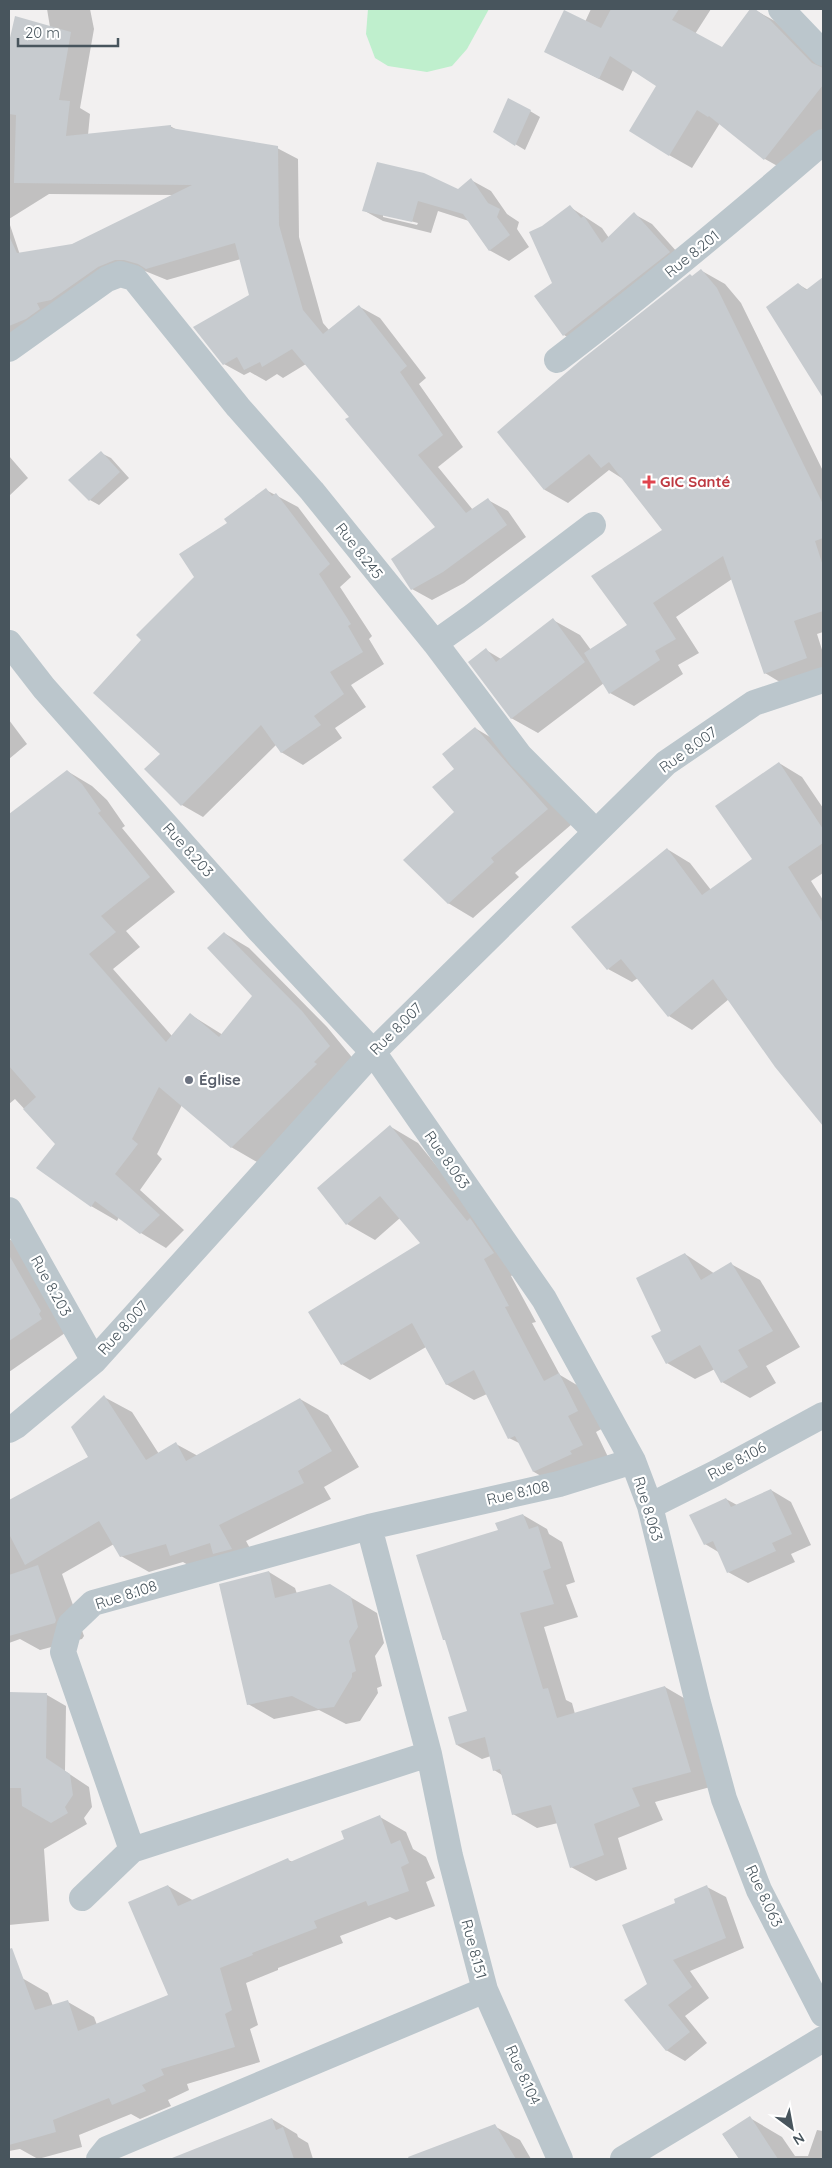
<svg xmlns="http://www.w3.org/2000/svg" width="832" height="2168" font-family="Quicksand,sans-serif">
  <style>
    .green { fill: #bfefcd }
    .shadow { fill: #0003; fill-rule: evenodd }
    .building { fill: #c7cbcf }
    .lines { fill: none; stroke-linecap: round; stroke-linejoin: round }
    .minor { stroke: #bbc6cc; stroke-width: 26 }
    .health-dot { fill: #e0444e; stroke: #fff; stroke-width: 2 }
    .worship-dot { fill: #6b7280; stroke: #fff; stroke-width: 2 }
    .labels { text-anchor: middle; stroke-width: 4.5; stroke-linejoin: round; paint-order: stroke }
    .street-label { font-size: 15px; fill: #48555d; stroke: #fff }
    .health-label { font-size: 15px; font-weight: bold; fill: #be3a42; stroke: #fff; text-anchor: start }
    .worship-label { font-size: 15px; font-weight: bold; fill: #5b616d; stroke: #fff; text-anchor: start }
  </style>
  <rect width="100%" height="100%" fill="#f2f0f0"/>
  <path class="green" d="M368,9h121l-22,40 -15,17 -25,6 -39,-6 -13,-8 -9,-24z"/>
  <path class="shadow" d="M47,9h43l4,20 -14,79 10,6 -2,21 82,-9 9,5 98,17 21,11 1,78 24,86 6,7 31,-23 20,11 46,60 -7,6 44,63 -25,20 35,43 15,-10 20,11 18,26 -62,46 -32,17 -20,-11 24,-62 -85,-109 -45,-54 -23,14 -6,-4 -11,7 -16,-9 -6,3 -20,-11 27,-68 -10,-37 -74,21 -22,-9h-9l-127,75v-124l11,33 52,-10 101,-50 -124,-1 -40,25v-172l7,-29 34,9z
    M591,9h120l-16,25 27,14 29,-39h2l22,12 48,44v63l-35,44 -23,-13 -45,-36 -28,45 -23,-13 -11,-70 -25,-15 -10,21 -77,-39 39,-30z
    M530,111l10,6 -15,33 -30,-18z
    M471,180l20,11 16,23 12,8 -2,7 12,18 -20,14 -20,-11 -20,-29 -31,-10 -7,22 -48,-12 -20,-11 95,-19zM383,214l35,9 -1,2 -34,-8z
    M570,207l32,21 7,10 25,-24 18,10 34,38 -104,84 -18,-11 -28,-39 17,-12 -10,-57z
    M702,271l23,13 16,19 82,168v161l-6,2 6,19v21l-35,13 -23,-14 -33,-94 -56,38 23,36 -21,12 5,9 -49,32 -24,-13 -6,-10 -66,50 -27,-15 -25,-68 15,9 52,-39 27,15 11,15 38,-24 34,-96 -40,-51 -14,-9 -41,33 -23,-13 -46,-58z
    M823,279v117l-55,-89 30,-23 10,6z
    M101,453l10,5 18,20 -30,27 -9,-5z
    M9,456l19,22 -19,18z
    M266,490l32,17 53,70 -11,10 32,49 -3,3 15,25 -33,21 15,22 -31,21 7,10 -39,27 -22,-13 -5,-7 -73,72 -21,-12 -20,-51 -19,-114 53,-63 33,-54z
    M9,720l18,24 -18,15z
    M475,728l25,15 72,81 -57,49 4,4 -46,41 -25,-15 8,-91 -1,-43z
    M779,763l23,14 21,31v65l-12,8 12,19v219l-7,-4 -87,-116 -37,31 -23,-14 -31,-38 -6,4 -24,-13 59,-120 23,14 21,27 43,-30z
    M67,771l25,15 15,14 18,26 -3,2 53,64 -49,39 14,16 -27,22 59,67 19,-21 32,20 31,-39 -30,-63 25,15 78,79 28,34 -98,101 -26,-15 -49,-42 -25,49 5,5 -22,31 44,40 -18,18 -25,-15 -22,-16 -2,4 -26,-15 -53,-38 19,-24 -42,-45 -6,5v-288z
    M391,1127l27,16 103,127 -10,6 25,46 -4,1 28,52 27,16 18,36 -9,5 14,29 -48,27 -28,-16 -13,-28 -12,-6 -22,-44 -13,6 -28,-16 -20,-37 -56,33 -28,-16 79,-121 -21,-25 -25,22 -28,-16z
    M9,1239l22,12 34,82 -56,39z
    M685,1254l30,20 16,-10 29,16 40,67 -34,19 10,17 -26,15 -28,-16 -7,-13 -20,10 -28,-16 -5,-32z
    M104,1397l28,15 27,42 17,-10 22,12 102,-57 28,16 31,52 -35,20 7,12 -85,42 13,24 -61,6 -15,-9 -34,10 -28,-16 -7,-12 -52,30 22,62 -2,3 -42,11 -20,-11 -11,4v-142l80,-44z
    M771,1490l20,12 20,43 -20,9 4,8 -47,21 -20,-11 -8,-19 -15,-9 21,-45 11,6z
    M523,1515l24,14 2,5 13,8 13,40 -9,3 12,32 -34,10 22,73 6,3 3,11 90,-27 24,14 25,85 -59,16 8,18 -45,18 9,31 -31,12 -25,-14 -13,-44 -21,5 -24,-14 -11,-39 -8,-5 -3,-14 -9,3 -25,-14 12,-33 30,-181z
    M269,1572l26,16 2,6 33,-9 47,28 7,30 -9,13 7,30 -5,2 1,5 -18,28 -14,3 -27,-14 -45,9 -26,-15z
    M9,1694l38,1 19,11 -1,65 24,16 3,20 -8,11 3,6 -43,25 5,72 -40,4z
    M380,1817l26,15 7,17 13,8 9,21 -9,4 9,24 -39,14 -6,-3 -50,19 3,7 -65,25v2l-32,13 12,42 -8,4 10,33 -73,22 2,6 -21,10 3,6 -31,13 -9,-5 -52,21 3,12 -44,12 -18,-10 -11,2v-168l13,-5 26,15 5,13 15,-4 26,15 3,8 73,-30 -2,-109 26,15 94,-41 5,2 52,-22z
    M707,1887l19,10 18,51 -54,23 19,27 -24,18 22,27 -22,18 -19,-11 -17,-65 28,-81z
    M750,2118l32,19 13,19h13l9,-26 6,1v28h-83l-17,-24z
    M272,2119l25,15 1,3 10,6 5,16h-99l6,-19z
    M494,2126l26,14 11,19h-124z"/>
  <path class="building" d="M611,9h68l-7,11 50,27 28,-38h5l15,11 42,43 11,5v17l-59,75 -55,-44 -1,1 -11,-7 -28,46 -40,-25 27,-45 -46,-30 -11,23 -55,-27 20,-42 37,18z
    M15,16l56,16 -12,68 11,1 -4,35 105,-11v3l107,18 1,79 24,85 20,24 36,-29 48,61 -7,6 43,63 -25,20 48,58 22,-15 19,27 -64,47 -32,18 -20,-31 44,-32 -90,-108 4,-2 -57,-68 -30,18 -2,-5 -16,8 -7,-13 -14,8 -30,-38 56,-32 -14,-52 -89,26 -8,-5 -14,-4h-9l-17,7 -47,33 -14,3 3,6 -14,10 -17,7v-90l8,17 55,-9 120,-59 -178,-2 2,-68 -7,-1v-72z
    M508,98l23,12 -16,36 -22,-14z
    M377,162l47,11 34,16 13,-11 17,25 12,6 -3,8 13,18 -21,16 -26,-37 -45,-13 -6,21 -50,-11z
    M570,205l11,13 3,-2 18,27 32,-31 36,40 -107,84 -29,-40 18,-13 -23,-51 13,-6z
    M701,269l16,19 106,216v34l-8,3 8,25v45l-29,10 13,37 -43,16 -41,-118 -70,47 23,36 -21,12 5,9 -51,34 -25,-41 43,-28 -36,-49 71,-46 -53,-68 -8,6 -12,-14 -45,36 -47,-58 84,-72 109,-86 2,2z
    M823,277v121l-57,-91 32,-24 8,7z
    M101,451l19,21 -31,29 -21,-21z
    M266,488l6,8 4,-3 54,71 -11,10 32,50 -3,2 15,26 -33,20 14,22 -30,22 7,9 -40,28 -20,-28 -80,81 -37,-37 16,-15 -67,-61 48,-53 -5,-5 58,-58 -15,-23 48,-31 -3,-4z
    M553,618l32,44 -74,57 -43,-57 18,-14 10,14z
    M475,727l73,82 -57,49 3,4 -46,42 -45,-44 51,-48 -22,-25 22,-18 -12,-15z
    M779,762l44,67v14l-35,24 35,56v203l-48,-59 -62,-88 -45,38 -47,-58 -14,11 -36,-43 96,-79 35,47 50,-36 -37,-53z
    M67,770l15,14 19,27 -3,2 52,64 -49,39 15,16 -27,22 77,88 24,-29 29,24 33,-41 -45,-48 17,-16 78,79 28,35 -16,16 3,2 -86,84 -72,-61 -27,52 6,5 -23,30 45,41 -20,19 -45,-33 -4,6 -55,-39 19,-24 -32,-35 13,-12 -27,-31v-252z
    M390,1125l77,96 3,-3 24,35 -10,6 25,47 -4,1 39,74 15,-8 19,38 -10,5 15,29 -13,6 2,3 -39,18 -18,-36 -7,3 -34,-69 -28,15 -34,-62 -71,42 -33,-53 112,-69 -40,-47 -34,29 -29,-37z
    M685,1253l16,27 30,-18 42,69 -35,19 10,17 -27,16 -21,-38 -34,19 -15,-28 10,-5 -25,-53z
    M9,1255l32,56 -2,3 3,5 -33,22z
    M104,1395l42,65 30,-18 10,19 114,-63 32,53 -34,20 6,12 -85,42 13,24 -19,5 -3,-11 -40,13 -4,-12 -46,13 -21,-36 -74,44 -16,-31v-34l79,-43 -17,-30z
    M771,1489l21,45 -20,9 4,8 -49,22 -14,-32 -9,4 -15,-30 37,-17 5,9z
    M523,1514l6,15 9,-3 13,42 -8,3 11,33 -34,9 23,76 5,-1 9,30 108,-32 26,86 -59,16 8,18 -46,18 10,31 -34,13 -19,-63 -39,10 -12,-46 -7,2 -8,-34 -29,8 -8,-28 19,-6 -22,-71h-2l-27,-85 82,-25 -3,-7z
    M38,1565l18,55 -1,3 -46,13v-61z
    M269,1571l6,27 55,-14 21,13 7,30 -9,14 7,30 -4,2v4l-18,30 -16,2 -26,-13 -45,9 -28,-121z
    M9,1692l38,1 -1,65 24,16 3,21 -8,12 3,6 -17,10 -29,-17 -1,-18h-12z
    M380,1815l11,29 9,-4 9,23 -8,4 8,24 -41,15 -2,-5 -52,20 3,7 -65,25 1,2 -33,13 12,42 -7,4 10,33 -74,22 3,6 -22,10 4,6 -34,14 -3,-7 -56,22 3,12 -47,13v-196l3,-1 23,62 33,-10 10,31 90,-36 -40,-93 40,-17 10,21 110,-48 2,4 54,-23 -3,-8z
    M707,1885l19,53 -53,22 19,27 -24,18 22,27 -24,19 -42,-51 23,-16 -25,-59 53,-22 -1,-4z
    M750,2116l28,43h-39l-17,-25z
    M272,2118l4,12 7,-3 11,32h-122v-1z
    M495,2124l21,35h-107l-1,-2z"/>
  <g class="lines">
    <path class="minor" d="M781,9l42,44
      M9,349l98,-70 13,-5 14,4 104,129 74,84 123,152 85,113 76,76
      M557,360c92,-70 179,-143 266,-218
      M9,643l35,45 215,242 114,122 171,247 89,162 17,45 48,197 26,96 35,91 64,124
      M435,643l38,-27 120,-91
      M9,1210l85,151
      M9,1430l7,-4 78,-65 279,-309 293,-289 88,-60 69,-23
      M650,1506l66,-33 107,-58
      M429,1754l-297,96 -69,-198 7,-27 23,-22 276,-76 190,-43 74,-23
      M82,1898l50,-48
      M485,1990l75,169
      M99,2159l8,-10 378,-159 -35,-134 -21,-102 -60,-227
      M623,2159l200,-120"/>
  </g>
  <path class="health-dot" d="M646.5 474.5h5v5h5v5h-5v5h-5v-5h-5v-5h5z"/>
  <circle class="worship-dot" cx="189" cy="1080" r="5"/>
  <g class="labels">
    <g class="street-label">
      <text transform="translate(692 254) rotate(-39)" y="5">Rue 8.201</text>
      <text transform="translate(359 551) rotate(52)" y="5">Rue 8.245</text>
      <text transform="translate(688 750) rotate(-36)" y="5">Rue 8.007</text>
      <text transform="translate(188 850) rotate(48)" y="5">Rue 8.203</text>
      <text transform="translate(396 1029) rotate(-45)" y="5">Rue 8.007</text>
      <text transform="translate(447 1160) rotate(55)" y="5">Rue 8.063</text>
      <text transform="translate(51 1286) rotate(61)" y="5">Rue 8.203</text>
      <text transform="translate(123 1328) rotate(-48)" y="5">Rue 8.007</text>
      <text transform="translate(737 1461) rotate(-28)" y="5">Rue 8.106</text>
      <text transform="translate(518 1493) rotate(-13)" y="5">Rue 8.108</text>
      <text transform="translate(648 1509) rotate(73)" y="5">Rue 8.063</text>
      <text transform="translate(126 1595) rotate(-18)" y="5">Rue 8.108</text>
      <text transform="translate(764 1896) rotate(65)" y="5">Rue 8.063</text>
      <text transform="translate(474 1949) rotate(75)" y="5">Rue 8.151</text>
      <text transform="translate(523 2075) rotate(66)" y="5">Rue 8.104</text>
    </g>
    <g class="health-label">
      <text x="660" y="487">GIC Santé</text>
    </g>
    <g class="worship-label">
      <text x="199" y="1085">Église</text>
    </g>
  </g>
  <rect width="832" height="2168" fill="none" stroke="#48555d" stroke-width="20"/>
  <g transform="translate(792 2128) rotate(148)" stroke="#ffffff" stroke-width="4" paint-order="stroke">
  <path d="M0-4L9 19L0 12L-9 19Z" fill="#48555d"/>
  <text y="-8" font-size="14" font-weight="bold" text-anchor="middle" fill="#48555d">N</text>
  </g>
  <path d="M18 38v8h100v-8" fill="none" stroke="#48555d" stroke-width="2.5"/>
  <text x="25" y="38" font-size="15" fill="#48555d" stroke="#ffffff" stroke-width="4" paint-order="stroke">20 m</text>
</svg>
